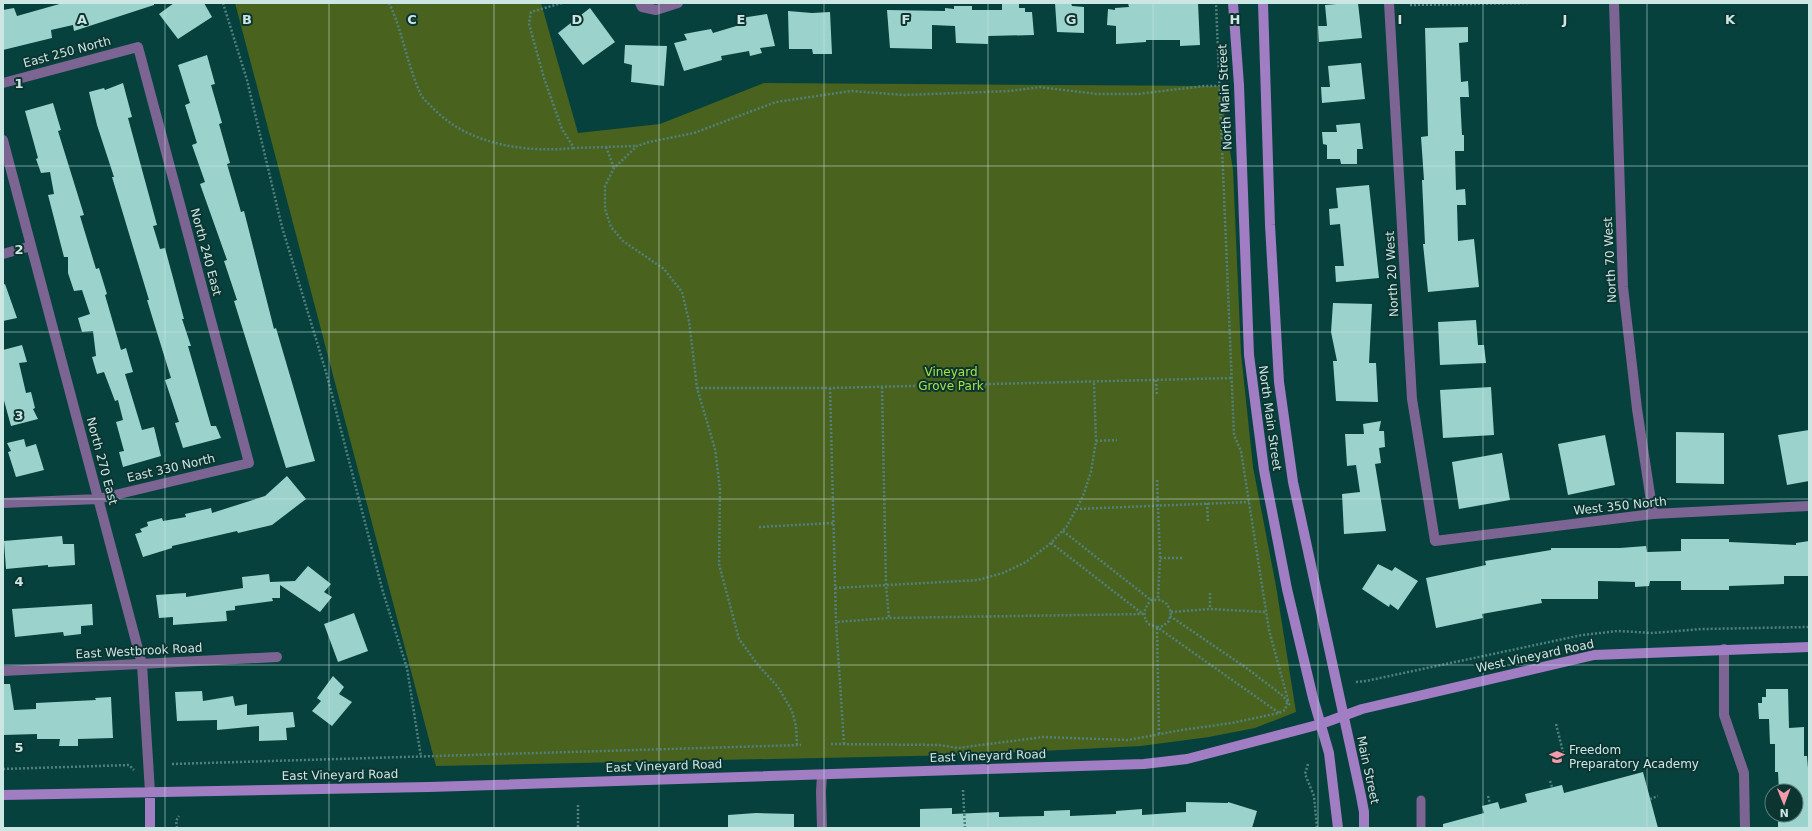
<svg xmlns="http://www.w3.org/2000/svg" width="1812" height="831" font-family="'DejaVu Sans',sans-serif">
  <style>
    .green { fill: #49621d }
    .building { fill: #9cd2cc }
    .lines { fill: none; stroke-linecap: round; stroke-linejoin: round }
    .path { stroke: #52807d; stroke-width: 2.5; stroke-dasharray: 2 2; stroke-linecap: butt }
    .lane { stroke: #7c6592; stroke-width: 9 }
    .street { stroke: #7c6592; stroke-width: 10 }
    .secondary { stroke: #a17dc4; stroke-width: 10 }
    .grid { fill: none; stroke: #cce6e3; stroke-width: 1; stroke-opacity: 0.55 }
    .labels { text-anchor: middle; stroke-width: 4; stroke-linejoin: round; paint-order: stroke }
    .street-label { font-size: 12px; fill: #cce6e3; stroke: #0c3532 }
    .park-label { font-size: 12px; fill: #a9e140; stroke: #0c3532 }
    .poi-label { font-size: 12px; fill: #cce6e3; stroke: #0c3532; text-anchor: start }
    .grid-label { font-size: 13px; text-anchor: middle; font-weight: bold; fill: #cce6e3; stroke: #0c3532; stroke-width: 4; stroke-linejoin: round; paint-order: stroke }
  </style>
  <rect width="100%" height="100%" fill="#06413d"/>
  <path class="green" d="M235,3h306l37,130 82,-9 104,-41 456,3 13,84 8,183 12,114 23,119 20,126 -41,16 -46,9 -68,9 -182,9 -523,11z"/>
  <path class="building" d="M63,3h91v2l-80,26 -1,-6 -22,5 1,8 -49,12v-40l11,-2 3,8z
    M174,3h30l8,14 -34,22 -19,-25z
    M1002,3h17v5h6v4h7l2,23 -46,1v8l-32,-1 -1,-17 -23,-1v24l-42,-1 -3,-38 58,1v-3l9,1v-3h18v4h30z
    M1055,3h16l1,3 12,1v26l-27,-1z
    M1128,3h70l2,42 -20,1v-6h-34v2l-30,2v-18l-9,-1 1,-16 7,1v-2l14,-1z
    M1348,3h10l4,35 -43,4 -1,-16h9l-2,-21z
    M590,8l25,34 -32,23 -25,-32z
    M788,11l24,2 18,-1 2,42h-19l-1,-5h-23z
    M767,14l8,32 -15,2 2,5 -12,3 -1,-5 -28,5 1,4 -38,11 -10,-28 13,-3 -3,-6 27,-5 2,4 30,-9 -2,-6z
    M1468,27v15l-9,1 2,39 7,-1 1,16h-9l2,38h2v16h-9l1,39 9,-1 1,16h-9l1,36 16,-2 5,48 -51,5 -5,-48h2l-3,-64h2l-3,-43 7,-1 -3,-108z
    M625,45l42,1 -3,40 -33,-4 1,-17 -8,-2z
    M207,55l8,29 -4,1 11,38 -3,1 11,39 -3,1 14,48 3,-1 30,118 2,-1 39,133 -29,7 -52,-167 3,-1 -13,-39 3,-1 -27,-76 5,-2 -13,-37 5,-2 -12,-38 5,-2 -12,-38z
    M1361,63l4,36 -43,4 -1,-16h9l-2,-21z
    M123,83l9,34 -4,1 29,107 -4,1 7,23 5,-1 19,71h-2l9,27h-3l23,80h5l5,12 -38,10 -8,-25 4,-1 -14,-42 6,-2 -24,-78h2l-37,-123h2l-17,-52 -8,-33 15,-4 1,2z
    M53,103l8,27 -3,1 26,84 -4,1 16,53 3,-1 8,26 -2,1 16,55 5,-2 7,24 -8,2 17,56 12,-3 7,29 -38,11 -4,-15 5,-1 -8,-29 7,-2 -5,-20 -3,1 -11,-29 -7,2 -5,-17 4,-1 -3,-25 -11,1 -4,-14 12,-4 -8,-24 -8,1 -6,-18v-16h-4l-16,-62 6,-1 -4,-22 -9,1 -5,-14 2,-1 -13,-47z
    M1360,123l3,26h-6v15h-16l-1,-5h-13v-14l-4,-1 -1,-12h15l-1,-7z
    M1369,185l10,93 -43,4 -1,-16h9l-4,-42 -10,1 -1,-16 9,-1 -2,-20z
    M5,284l12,34 -14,3v-36z
    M1333,303l39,1 -3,59h7l2,39 -42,-1 -3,-40h4l-6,-29z
    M1476,320l2,25h6l2,18 -46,2 -2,-43z
    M22,345l5,17 -8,1 7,30 5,-1 4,16 -2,1 5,10 -27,7 -8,-29v-47z
    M1491,387l3,48 -51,3 -3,-48z
    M1381,421l-2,10h5l1,16 -6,1 2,15 -6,1 11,67 -42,3 -2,-40 18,-2 -4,-27 -9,1 -2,-32h19l-1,-10z
    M1809,430v51l-22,4 -9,-50z
    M1676,432l48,1v51l-48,-1z
    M1605,435l10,50 -47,10 -10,-51z
    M24,439l2,8 10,-3 8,26 -28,7 -8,-25 3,-1 -4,-8z
    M1502,453l8,47 -51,9 -7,-47z
    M287,476l19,23 -34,26 -34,8 -1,-2 -65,15v2l-29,9 -8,-23 7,-2 -2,-3 8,-3 -1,-4 15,-4 1,3 23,-4 -1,-3 26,-6 1,5 53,-17z
    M62,536l1,8h11l1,21 -27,2v-2l-42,4 -2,-28z
    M1681,539h48v3l67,3v-2l13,-2v35h-25v8l-55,2v4h-48v-9h-31l-1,5 -14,1v-5l-37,-1v18h-57l1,4 -60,11 1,4 -47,10 -10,-50 60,-13 -1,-4 66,-11v-2h69l26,-2 1,6 34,-1z
    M1378,564l14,7 3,-4 23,14 -20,29 -8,-6 -1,3 -27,-18z
    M308,566l23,18 -7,8 8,5 -12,15 -40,-27v13h-8l1,3 -38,5v4l-9,1 1,10 -54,4v-8l-14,1 -3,-23 30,-2v4l57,-9 -1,-11 27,-3 1,8 25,-1z
    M92,604l1,21 -12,1v8l-17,2 -1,-4 -48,5 -3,-28z
    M354,613l14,38 -30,11 -14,-38z
    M333,676l11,11 -5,7 13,8 -20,24 -20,-15 9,-10 -4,-3z
    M3,684h7l4,26 22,-1v-6l60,-3 -1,-2 16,-1 2,41 -35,1v7h-19l1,-7h-23v-5l-34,1z
    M1766,689h22l1,39 15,-1v29h3l1,12h1v60h-31v-13h18v-24h-17l-1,-19h-3v-28h-5l-1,-25h-10l-1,-16h4v-6h4z
    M202,691l1,10 30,-5 2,10 12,-2v11l46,-3 2,15 -9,1 1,12 -28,1v-15l-42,4v-10l-40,1 -2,-29z
    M1643,772l15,56h-215v-4l41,-11 -2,-7 16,-4 2,7 27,-7 -2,-8 37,-9 2,8z
    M1186,802l42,1v-1l29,9 -5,17h-332v-19l32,-1v6l47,-2v5l45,-1v-5l26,-1v6l46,-2v-3l26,-2v6l44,-3z
    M756,813l38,1v14h-66v-13z"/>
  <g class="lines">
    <path class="path" d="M223,3l24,77 35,147 44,145 57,220 24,76 14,89
      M389,3c14,29 18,62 32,92 3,5 8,9 12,13 35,37 93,45 141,40
      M562,3l-31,9 -2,12 15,54 18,51 12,19 62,-2
      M1410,5l118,-2
      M606,147l8,21
      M1156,380l1,16
      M882,387l4,198 3,33
      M697,388h133l402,-10
      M830,388l6,233
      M1096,441l21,-1
      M1157,480l3,78 -2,41
      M1207,503l1,19
      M1076,509l173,-7
      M759,527l74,-4
      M1063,531l88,69
      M1051,543l92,71
      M1160,558h24
      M835,588l143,-8 25,-7 23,-11 25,-19 16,-17 16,-30 8,-24 5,-31 -2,-59
      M1210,593v16
      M1171,612l39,-3 56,3
      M1170,616l75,51 37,28 8,10
      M1157,627l6,-1 6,-5 2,-9 -4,-8 -6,-4h-10c-7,9 -9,14 -3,24l9,3 122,86
      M1157,628l2,107
      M1356,682l10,-1 216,-46 36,-4 35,2 49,-4 107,-2
      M1556,724l7,28
      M831,744l108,1 19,3 85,-11 85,3 54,-10 50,-7 47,-10 6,-3 3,-10 -19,-70 -28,-179 -7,-16 -18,-432
      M844,744l-8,-122 53,-4 255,-4
      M797,745l-1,-19 -4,-15 -14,-24 -20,-22 -19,-26 -20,-75 1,-75 -5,-40 -18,-61 -8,-67 -7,-29 -18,-23 -41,-28 -12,-14 -6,-18v-23l9,-18 23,-22 12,-4 45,-9 82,-31 75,-11 53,4 106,-4 30,-4 56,7h42l66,-8h16
      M172,764l629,-19
      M1308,764l-3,10 9,22 3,32
      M3,769l126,-4 5,5
      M1550,781l2,6
      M963,790l2,38
      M1488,796l2,8
      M1650,799l8,-3
      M578,805v23
      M177,828l-1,-7 3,-5"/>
    <path class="lane" d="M1421,800v28"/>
    <path class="street" d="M640,3l2,4 14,3 22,-7
      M1389,3l23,396 23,142 218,-27 156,-8
      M1614,3l9,284 14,122 16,105
      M3,83l135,-36 111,416 -151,36 -95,4
      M3,140l139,524 8,128
      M3,254l28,-8
      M1724,649v66l20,58 1,55
      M3,671l274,-14
      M822,828l-1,-36 1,-17"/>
    <path class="secondary" d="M1233,3l6,82 10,270 15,115 23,119 26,109 16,55 9,75
      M1263,3l7,222 9,157 14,100 68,314 3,16v16
      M150,792v36
      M3,795l426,-8 715,-23 43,-5 134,-35 41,-15 232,-54 215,-8"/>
  </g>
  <path class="grid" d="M165,3v825M329,3v825M494,3v825M659,3v825M824,3v825M988,3v825M1153,3v825M1318,3v825M1483,3v825M1647,3v825M3,166h1806M3,332h1806M3,499h1806M3,665h1806"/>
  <defs>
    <g id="school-bare" transform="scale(1.2)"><path d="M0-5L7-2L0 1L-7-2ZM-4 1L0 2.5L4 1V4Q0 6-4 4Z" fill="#f39aab" stroke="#0c3532" stroke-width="2.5" paint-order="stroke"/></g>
  </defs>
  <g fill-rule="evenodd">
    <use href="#school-bare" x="1557" y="757"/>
  </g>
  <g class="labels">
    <g class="street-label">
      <text transform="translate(67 52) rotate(-15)" y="4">East 250 North</text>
      <text transform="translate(1225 97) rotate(-93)" y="4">North Main Street</text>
      <text transform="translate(206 252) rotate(75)" y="4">North 240 East</text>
      <text transform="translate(1610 260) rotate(-93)" y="4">North 70 West</text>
      <text transform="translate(1392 274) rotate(-93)" y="4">North 20 West</text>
      <text transform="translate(1270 418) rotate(82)" y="4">North Main Street</text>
      <text transform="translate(102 461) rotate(75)" y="4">North 270 East</text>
      <text transform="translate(171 468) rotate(-13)" y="4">East 330 North</text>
      <text transform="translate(1620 506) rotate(-6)" y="4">West 350 North</text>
      <text transform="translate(139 651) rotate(-3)" y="4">East Westbrook Road</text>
      <text transform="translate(1535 656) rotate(-12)" y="4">West Vineyard Road</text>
      <text transform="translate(988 756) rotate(-2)" y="4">East Vineyard Road</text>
      <text transform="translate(664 766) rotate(-2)" y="4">East Vineyard Road</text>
      <text transform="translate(1368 770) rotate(78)" y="4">Main Street</text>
      <text transform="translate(340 775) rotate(-1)" y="4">East Vineyard Road</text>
    </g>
    <g class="park-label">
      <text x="951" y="376">Vineyard<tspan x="951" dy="14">Grove Park</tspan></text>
    </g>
    <g class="poi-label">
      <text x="1569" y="754">Freedom<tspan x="1569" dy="14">Preparatory Academy</tspan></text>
    </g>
  </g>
  <g class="grid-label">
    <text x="82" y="24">A</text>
    <text x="247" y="24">B</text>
    <text x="412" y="24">C</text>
    <text x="577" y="24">D</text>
    <text x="741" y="24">E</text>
    <text x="906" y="24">F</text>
    <text x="1071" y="24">G</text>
    <text x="1235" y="24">H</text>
    <text x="1400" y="24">I</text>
    <text x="1565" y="24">J</text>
    <text x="1730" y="24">K</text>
    <text x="19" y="88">1</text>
    <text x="19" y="254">2</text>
    <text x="19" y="420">3</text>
    <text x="19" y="586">4</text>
    <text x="19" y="752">5</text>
  </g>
  <rect width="1812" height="831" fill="none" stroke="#cce6e3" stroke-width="8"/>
  <g transform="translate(1784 803) rotate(179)"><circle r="19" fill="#0c3532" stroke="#597c79"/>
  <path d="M0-3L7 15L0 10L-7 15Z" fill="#f39aab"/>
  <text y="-6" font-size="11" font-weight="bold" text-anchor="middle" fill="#cce6e3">N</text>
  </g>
</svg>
